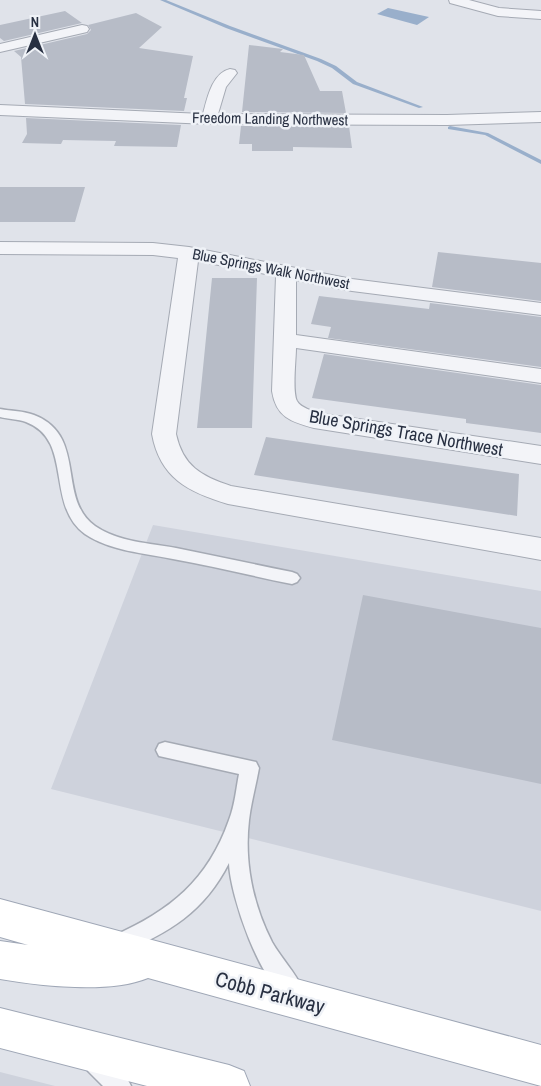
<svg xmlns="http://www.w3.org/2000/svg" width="541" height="1086" font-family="'Archivo Narrow',sans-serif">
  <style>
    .built { fill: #ced2dc }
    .water { fill: #99afcb }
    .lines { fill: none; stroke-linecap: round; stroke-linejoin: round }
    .stream { fill: #99afcb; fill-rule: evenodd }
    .building { fill: #b7bcc7 }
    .lane-casing { stroke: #a5aab4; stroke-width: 3 }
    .street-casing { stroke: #a5aab4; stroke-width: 2 }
    .primary-casing { stroke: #9fa7b6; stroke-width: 2 }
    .lane { fill: #f3f4f8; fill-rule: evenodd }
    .street { fill: #f3f4f8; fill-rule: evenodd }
    .primary { fill: #fff; fill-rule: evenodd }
    .labels { text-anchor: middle; stroke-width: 5; stroke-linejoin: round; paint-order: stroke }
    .far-street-label { font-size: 15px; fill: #283042; stroke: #eff2f7 }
    .street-label { font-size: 18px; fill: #283042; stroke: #eff2f7 }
    .near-street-label { font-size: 21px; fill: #283042; stroke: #eff2f7 }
  </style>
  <rect width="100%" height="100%" fill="#e0e3ea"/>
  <path class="built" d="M153,525l388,66v320l-490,-122z
    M0,1072l55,14h-55z"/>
  <path class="water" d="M388,8l41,9 -12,8 -40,-11z"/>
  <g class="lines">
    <path class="stream" d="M160,0h6l64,26 91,33 15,7 21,16 66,25 -4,1 -66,-24 -21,-16 -15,-7 -91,-33z
      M450,126l38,7 53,27v4l-56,-29 -37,-6v-2z"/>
  </g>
  <path class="building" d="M65,11l17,12 -78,18 -4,-3v-13z
    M136,13l26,14 -23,21 54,8 -9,42h3l-3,13 -159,-7 -4,-47 -7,-6 73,-17 4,-4 -3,-5z
    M249,45l34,4 -3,3 24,3 16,36h22l4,22 -104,-1z
    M26,118l155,7 -4,22 -63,-1 2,-5 -53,-1 -2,4 -39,-1 5,-9z
    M241,126h108l3,22 -59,-1v4h-41v-7h-13z
    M0,187h85l-10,35h-75z
    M438,252l103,11v38l-109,-14z
    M212,278h45l-5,150h-55z
    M319,296l110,13 1,-6 111,14v50l-213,-29 3,-11 -20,-3z
    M324,354l217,31v48l-75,-10v-4l-154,-21z
    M266,437l253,37 -2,42 -263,-41z
    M363,595l178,33v156l-209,-44z"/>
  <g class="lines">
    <g class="lane-casing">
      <path id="lane" d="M0,409c11,2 24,2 34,6 54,21 22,83 61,111 23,16 55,17 81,22 39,8 77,16 116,24l5,2 3,4 -3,4 -5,2c-40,-8 -79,-18 -119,-25 -29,-6 -63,-8 -88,-25 -40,-29 -11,-94 -59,-112 -8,-3 -18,-3 -26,-5z
        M165,742l91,20 3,6c-3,17 -8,35 -10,52 -5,42 4,85 23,122 9,16 24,31 31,48l-3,8 -8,3c-31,-13 -62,-106 -63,-138 -25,49 -60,70 -109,90l-7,-3 -3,-7 3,-7c57,-25 95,-56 116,-116 6,-15 7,-31 10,-46l-80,-18 -3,-6 3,-6z
        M96,1052c14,5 29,20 35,34h-28l-15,-15 -3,-8 3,-8z"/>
    </g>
    <g class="street-casing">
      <path id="street" d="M449,0h20l30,8 42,3v8l-43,-3 -48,-13z
        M82,25l5,1 2,3 -2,3 -87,20v-8z
        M230,69l5,1 2,3 -11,14 -8,27 229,1 94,-3v10l-94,3 -238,-1 -209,-9v-10l203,9c4,-15 9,-41 27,-45z
        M0,242l153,1 36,4 163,32 189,24v12l-189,-24 -56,-11v55l245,34v14l-245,-35c0,12 -4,43 1,53 4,7 14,9 21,12l223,33v18l-227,-36c-23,-6 -38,-11 -42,-37l4,-115 -78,-15 -22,173c7,32 25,42 55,52l310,52v22l-313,-56c-40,-12 -68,-26 -76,-70l26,-176 -25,-3 -153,-1z"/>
    </g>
    <g class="primary-casing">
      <path id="primary" d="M0,899l541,146v41l-393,-108c-38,16 -107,8 -148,1v-38l28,4 -28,-8z
        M0,1008l229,57 15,6 6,15h-103l-147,-38z"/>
    </g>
    <use href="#lane" class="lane"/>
    <use href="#street" class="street"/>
    <use href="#primary" class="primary"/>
  </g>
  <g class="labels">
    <g class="far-street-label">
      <text transform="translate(270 119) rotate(1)" y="5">Freedom Landing Northwest</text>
      <text transform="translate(271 269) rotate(11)" y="5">Blue Springs Walk Northwest</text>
    </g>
    <g class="street-label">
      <text transform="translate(406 433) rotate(10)" y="6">Blue Springs Trace Northwest</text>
    </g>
    <g class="near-street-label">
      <text transform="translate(270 993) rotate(15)" y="7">Cobb Parkway</text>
    </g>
  </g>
  <g transform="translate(35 35)" stroke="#eff2f7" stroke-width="4" paint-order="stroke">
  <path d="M0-4L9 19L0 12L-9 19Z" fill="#283042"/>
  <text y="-8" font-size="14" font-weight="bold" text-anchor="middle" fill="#283042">N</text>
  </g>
</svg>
